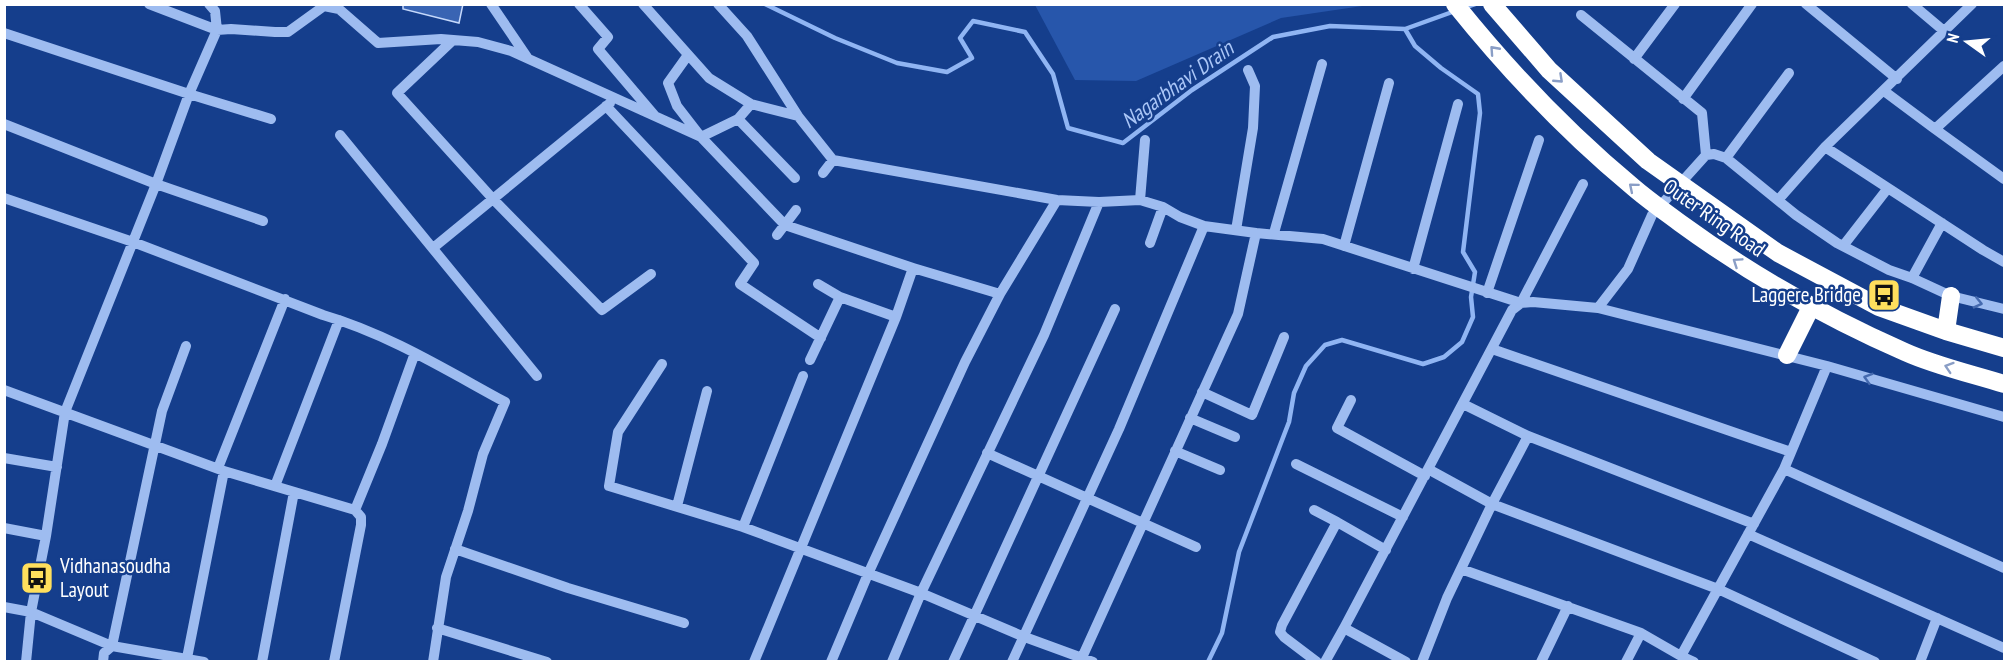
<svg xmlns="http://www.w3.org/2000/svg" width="2009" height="666" font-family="'PT Sans Narrow',sans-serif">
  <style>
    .green { fill: #2756ab }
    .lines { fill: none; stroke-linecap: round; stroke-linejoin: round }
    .stream { stroke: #90b5f3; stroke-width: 4.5 }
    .building { fill: #3964b3; stroke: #c5d8fb; stroke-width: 1.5 }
    .minor { stroke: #9ebcf0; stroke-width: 10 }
    .highway { stroke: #fff; stroke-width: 18 }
    .oneway { stroke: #8a9ec6 }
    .oneway2 { stroke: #456aaf }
    .labels { text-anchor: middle; stroke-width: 5; stroke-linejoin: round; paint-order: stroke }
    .street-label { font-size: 21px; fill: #fff; stroke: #153e8c }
    .poi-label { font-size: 21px; fill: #fff; stroke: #153e8c; text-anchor: end }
    .water-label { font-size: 22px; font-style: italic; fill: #aac6f7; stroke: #153e8c }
  </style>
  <rect width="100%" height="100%" fill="#153e8c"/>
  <path class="green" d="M1035,5h334l-88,13 -145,63 -61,-1z"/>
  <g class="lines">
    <path class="stream" d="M765,4l70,34 62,25 50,9 25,-14 -12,-20 13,-17 52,11 28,42 15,54 55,15 69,-53 81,-53 57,-11 75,3 50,-18
      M1463,8l12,-4
      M1208,662l14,-29 17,-81 50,-130 5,-29 12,-27 19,-21 17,-5 81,24 21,-7 18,-15 11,-25 -2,-20 4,-25 -12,-20 17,-139 -2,-19 -37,-26 -26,-22 -10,-17"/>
  </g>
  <path class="building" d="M403,4h60l-4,19 -56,-14z"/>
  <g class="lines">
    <path class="minor" d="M149,4l68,26 14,-1 44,3h13l36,-26 15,3 39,34 63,-4 37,3 33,9 190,86 37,-18 13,-15
      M491,4l36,53
      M579,4l29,33 -10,12 57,67
      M643,4l66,74 42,26 47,12 35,44 224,40 42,2 41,-2 23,7 17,10 24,9 52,7
      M718,4l29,32 51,80
      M1806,4l91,75
      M1912,4l32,27
      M1581,15l121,98 4,42
      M4,33l185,61 82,25
      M453,40l-56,53 96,106 109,111 49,-36
      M688,55l-20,28 9,23 24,31 84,88 128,43
      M1634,59l41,-55
      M2004,66l-69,63 69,50
      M1884,91l51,38
      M1683,99l69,-95
      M606,106l148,157 -14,21 81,54
      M738,119l57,59
      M4,124l152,60 107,37
      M340,135l197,241
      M1825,147l158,103 21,12
      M1726,158l63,-85
      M823,173l10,-13
      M4,198l129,44 190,73c65,19 123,55 182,87l-22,52 -15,57 -22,66 -13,85
      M1779,199l46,-52 147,-143
      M1140,200l5,-60
      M1236,230l17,-102 2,-42 -7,-16
      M1274,233l48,-169
      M777,235l19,-25
      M1150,243l13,-36
      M1344,246l45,-163
      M1843,246l45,-58
      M433,248l177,-145
      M1413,269l45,-165
      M1912,278l30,-55
      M818,284l22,13
      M1487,293l52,-153
      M1598,308l30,-39 24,-54 54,-60 8,-1 12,4 70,57 41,28 52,27 23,8 39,18 53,13
      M1492,349l299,103
      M810,360l30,-63 56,20 17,-49 87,26
      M662,364l-44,68 -9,54 134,41 178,66 101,43 71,26
      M4,390l220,81 131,39 6,7v8l-27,137
      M1202,392l50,23 32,-78
      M1351,400l-14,28 88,48
      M1463,404l65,32 226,88
      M1190,418l45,19
      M1175,451l45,19
      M987,453l209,94
      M4,458l53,9
      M1296,464l107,53
      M218,468l67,-169
      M1428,469l64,35 226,85 157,73
      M1784,469l220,99
      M275,486l64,-166
      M677,506l30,-115
      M355,510l27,-66 33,-91
      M1314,510l23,12
      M743,527l60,-151
      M4,528l42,8
      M1748,534l256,114
      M455,549l113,39 116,35
      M1461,569l180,64 40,23 103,-187 43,-103
      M4,607l27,5 81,34 92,16
      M437,628l110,34
      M1344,628l62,34
      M1681,656l13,6
      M187,658l37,-187
      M26,662l5,-50 15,-76 19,-124 91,-228 33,-90 28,-64 -2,-19 -6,-7
      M103,662l1,-9 8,-7 50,-235 24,-65
      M262,662l32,-170
      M754,662l142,-345
      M831,662l37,-88 97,-212 35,-68 57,-94
      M892,662l29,-69 123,-258 55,-133
      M953,662l162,-353
      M1012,662l107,-233 85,-203
      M1080,662l158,-348 18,-81 67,6 198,64 62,-119
      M1317,662l-33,-25 -4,-5 2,-7 55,-103 49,28
      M1325,662l19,-34 168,-318 9,-7 12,-1 65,6 229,58 177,51
      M1422,662l25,-64 45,-94 36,-68
      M1541,662l27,-56
      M1626,662l15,-29
      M1920,662l17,-44"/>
    <path class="highway" d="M1455,4c53,66 113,129 178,183 15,13 31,24 47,36 70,51 145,94 225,129 31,14 67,22 99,32
      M1492,4l57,66 99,91 130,92 101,54 67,24 58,17
      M1946,331l5,-35
      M1787,355l24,-48"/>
  </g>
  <defs><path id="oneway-chevron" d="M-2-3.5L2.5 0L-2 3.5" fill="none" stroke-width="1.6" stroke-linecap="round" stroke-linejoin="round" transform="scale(1.5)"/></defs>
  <g class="oneway">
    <use href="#oneway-chevron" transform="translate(1494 50) rotate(-132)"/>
    <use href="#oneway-chevron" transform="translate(1559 79) rotate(43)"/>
    <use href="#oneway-chevron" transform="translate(1633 187) rotate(-140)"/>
    <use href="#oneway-chevron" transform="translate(1737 262) rotate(-146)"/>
    <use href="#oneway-chevron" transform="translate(1949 367) rotate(-162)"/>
  </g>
  <g class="oneway2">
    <use href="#oneway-chevron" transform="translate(1978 303) rotate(13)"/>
    <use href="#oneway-chevron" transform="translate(1868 378) rotate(-164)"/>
  </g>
  <defs>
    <g id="bus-square" transform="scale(1.725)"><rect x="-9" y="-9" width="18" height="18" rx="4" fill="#ffdf5d" stroke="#153e8c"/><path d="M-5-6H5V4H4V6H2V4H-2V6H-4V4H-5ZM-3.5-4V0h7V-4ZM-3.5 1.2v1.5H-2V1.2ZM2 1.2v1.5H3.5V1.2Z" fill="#111"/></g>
  </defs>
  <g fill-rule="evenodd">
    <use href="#bus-square" x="1884" y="295"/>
    <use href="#bus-square" x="37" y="578"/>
  </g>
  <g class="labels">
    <g class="street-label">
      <text transform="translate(1714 218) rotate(35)" y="7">Outer Ring Road</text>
    </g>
    <g class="poi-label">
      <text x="1861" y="302">Laggere Bridge</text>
      <text x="60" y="573" text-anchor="start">Vidhanasoudha<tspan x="60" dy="24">Layout</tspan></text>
    </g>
    <g class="water-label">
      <text transform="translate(1177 84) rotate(-36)" y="8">Nagarbhavi Drain</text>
    </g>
  </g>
  <rect width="2009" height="666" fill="none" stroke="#ffffff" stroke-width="12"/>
  <g transform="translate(1967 42) rotate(285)" stroke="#153e8c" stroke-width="4.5" paint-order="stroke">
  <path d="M0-4.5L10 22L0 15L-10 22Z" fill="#ffffff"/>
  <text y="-9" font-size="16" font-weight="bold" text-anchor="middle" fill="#ffffff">N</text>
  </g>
</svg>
